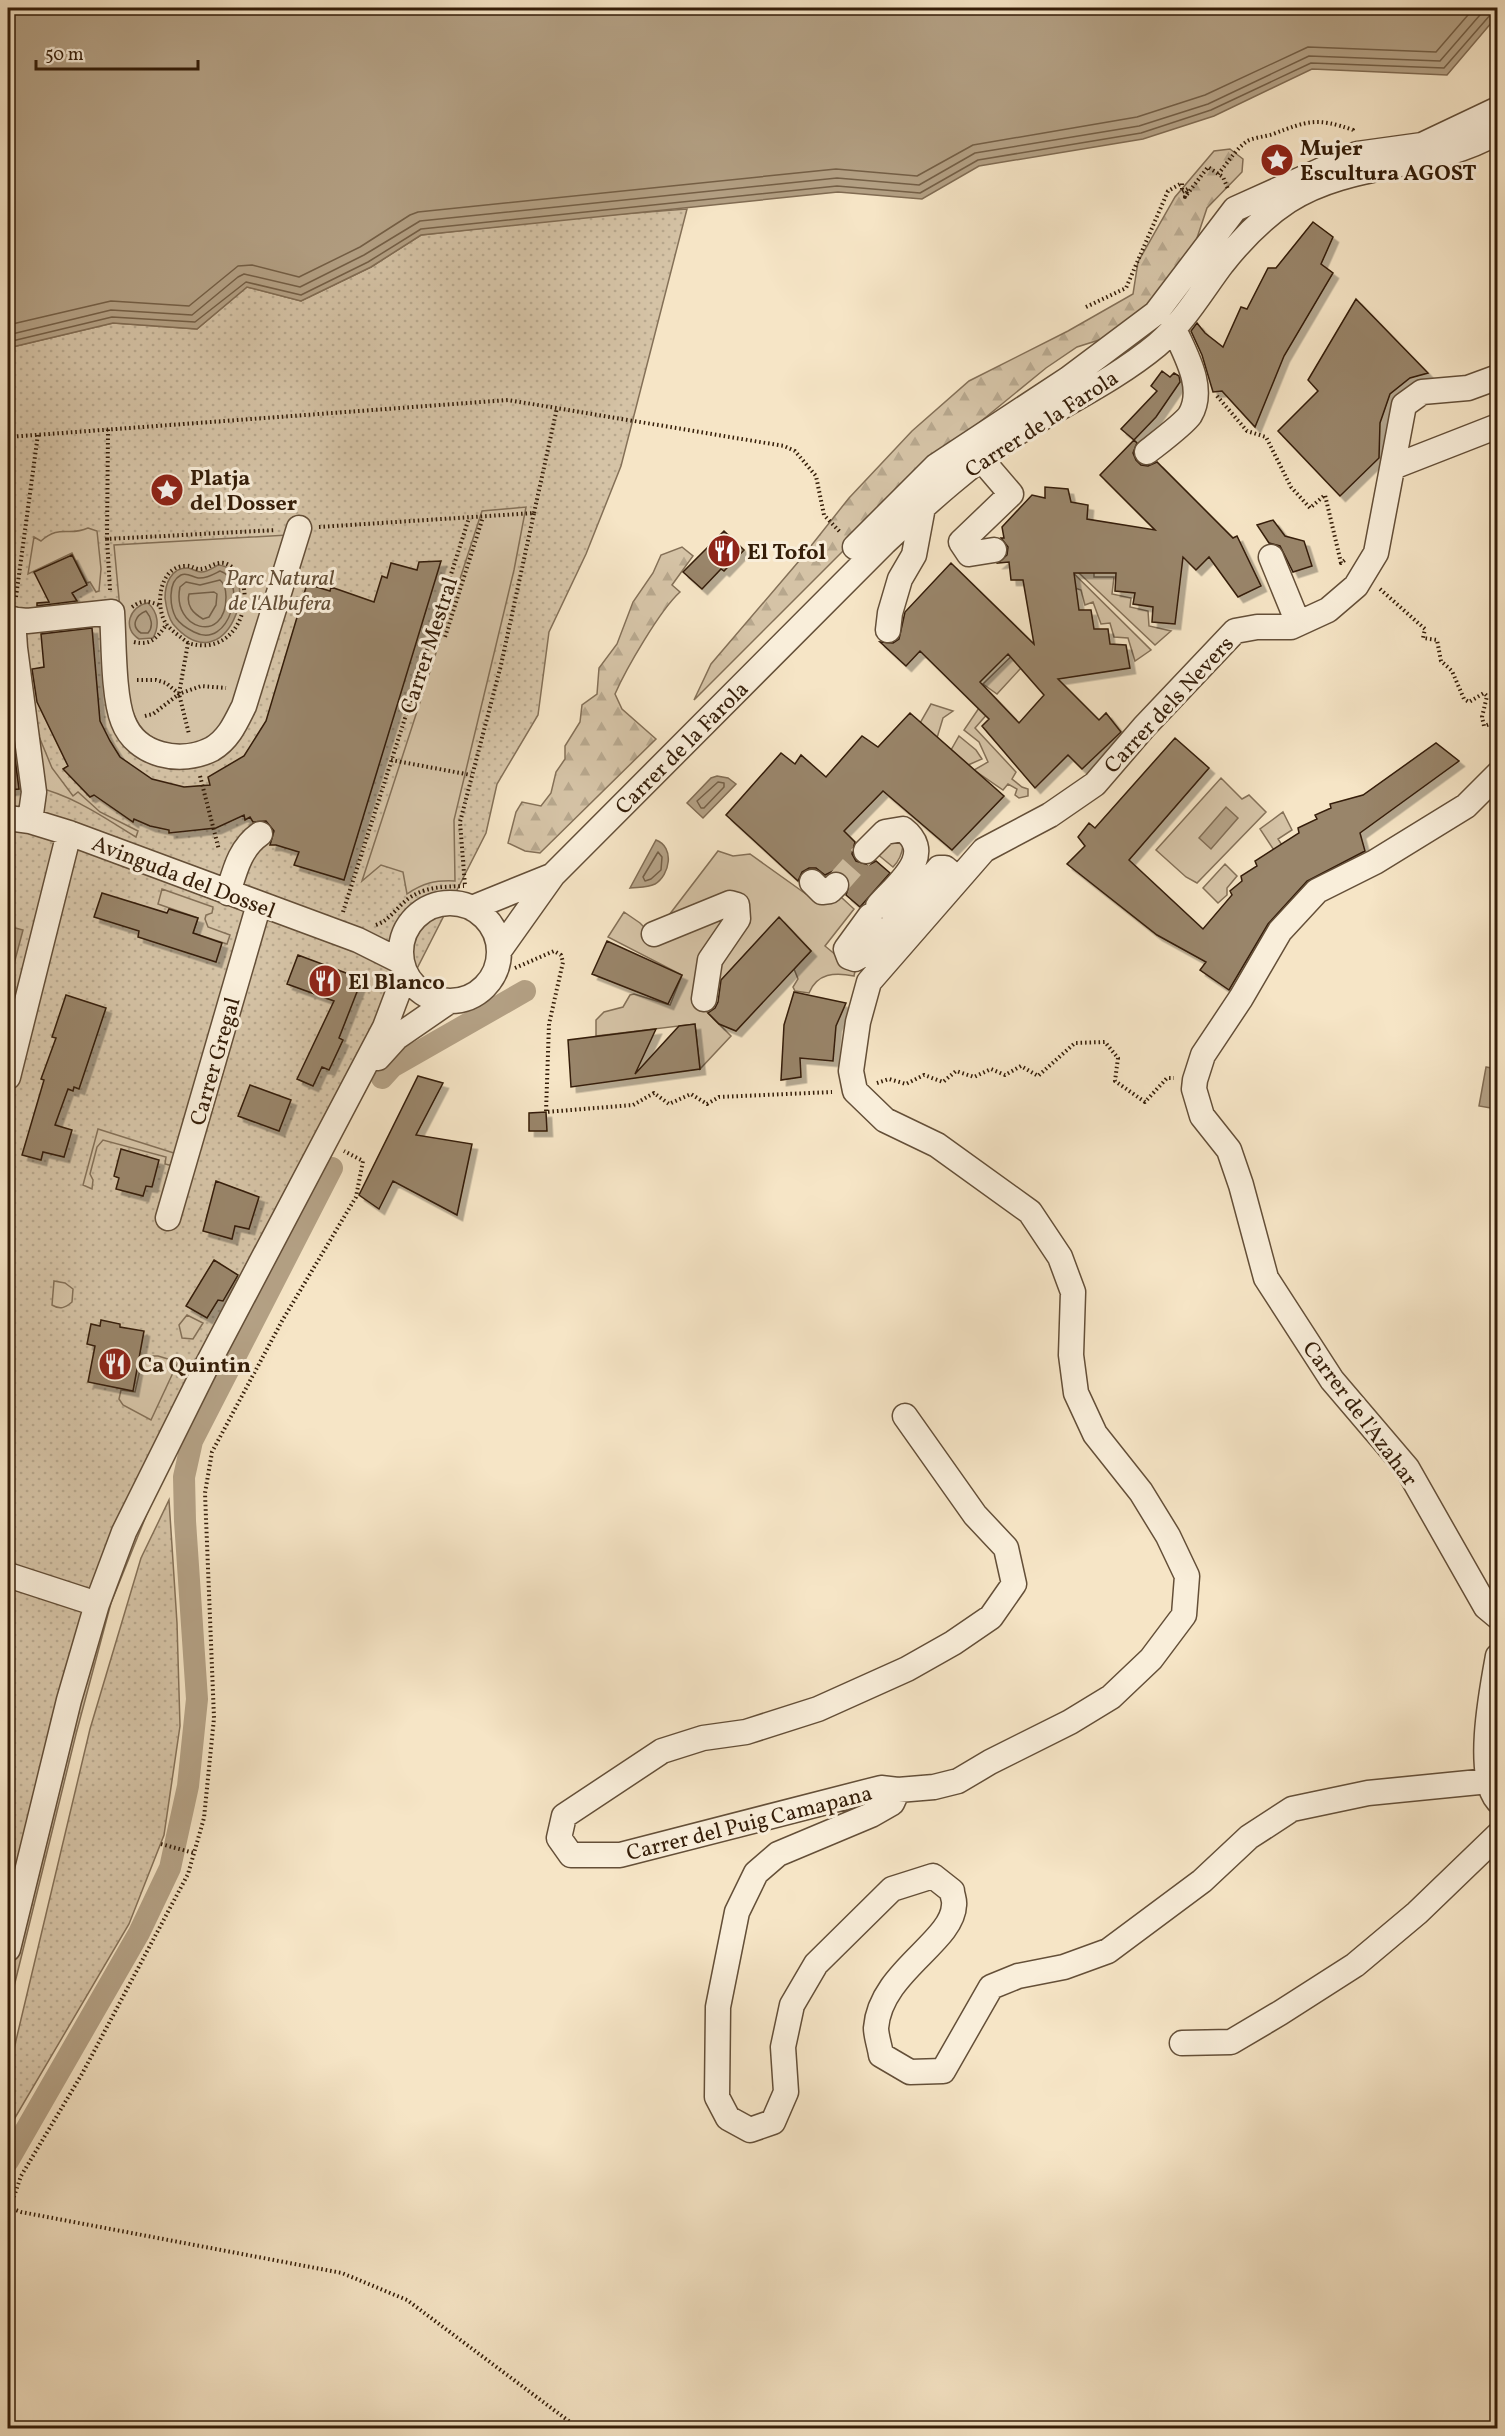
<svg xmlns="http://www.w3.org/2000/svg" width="1505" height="2436" font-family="Vollkorn,serif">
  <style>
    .forest { fill: url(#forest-firs); stroke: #847057; stroke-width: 1.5 }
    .park { fill: url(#park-dots); stroke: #847057; stroke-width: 1.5 }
    .garden { fill: #d5c3a6; stroke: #847057; stroke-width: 1.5 }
    .water { fill: #b4a185; stroke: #816c53; stroke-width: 1.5 }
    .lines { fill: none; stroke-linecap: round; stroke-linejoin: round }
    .shore { stroke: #745f46; stroke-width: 1.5 }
    .canal { stroke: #b4a185; stroke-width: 22 }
    .building { fill: #99856b; stroke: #341d08; stroke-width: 1.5; fill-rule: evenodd; filter: url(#shadow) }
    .minor-tunnel { stroke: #cfbda0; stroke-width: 24; stroke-dasharray: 24 12; stroke-linecap: butt }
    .minor-casing { stroke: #644f38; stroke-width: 27 }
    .path { stroke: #341d08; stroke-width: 4; stroke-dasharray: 1.5 3; stroke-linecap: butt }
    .minor { stroke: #f9eeda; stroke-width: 24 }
    .labels { text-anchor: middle; stroke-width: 6; stroke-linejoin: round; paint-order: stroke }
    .poi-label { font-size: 22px; font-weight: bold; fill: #341d08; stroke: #f9eeda; text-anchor: start }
    .street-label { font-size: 22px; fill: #341d08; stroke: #f9eeda }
    .park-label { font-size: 22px; font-style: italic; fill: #644f37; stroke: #f9eeda }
  </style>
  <defs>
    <pattern id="forest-firs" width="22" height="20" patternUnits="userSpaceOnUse" patternTransform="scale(1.5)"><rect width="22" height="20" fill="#d5c3a6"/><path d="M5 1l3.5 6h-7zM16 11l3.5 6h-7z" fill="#b7a78d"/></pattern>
    <pattern id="park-dots" width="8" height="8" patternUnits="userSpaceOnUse" patternTransform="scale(1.5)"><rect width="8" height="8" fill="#d5c3a6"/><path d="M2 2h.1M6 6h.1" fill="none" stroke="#b7a78d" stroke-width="1.8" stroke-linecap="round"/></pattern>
    <filter id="shadow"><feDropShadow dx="5.5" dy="5.5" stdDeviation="0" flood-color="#0004"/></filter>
  </defs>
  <rect width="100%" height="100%" fill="#f6e5c6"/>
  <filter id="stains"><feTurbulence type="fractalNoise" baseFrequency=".00333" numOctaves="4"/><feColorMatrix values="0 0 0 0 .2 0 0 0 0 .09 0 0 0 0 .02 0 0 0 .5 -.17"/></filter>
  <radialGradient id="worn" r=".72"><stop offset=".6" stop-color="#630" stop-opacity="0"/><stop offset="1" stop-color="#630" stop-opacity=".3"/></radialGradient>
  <path class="forest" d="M1230,149l13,10 -1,13 -35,36 -16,48 -41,48 -29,29 -44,14 -31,21 -82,67 -110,105 -160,160 17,-36 88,-103 50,-63 63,-67 57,-50 99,-50 65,-37 5,-32 37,-65 39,-46z
    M682,547l11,9 -21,29 8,7c-20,18 -54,77 -65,102l7,15 34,30 -116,114 -15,-2 -17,-8 8,-31 6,-10 19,4 10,-13 5,-21 9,-13v-13l15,-24 2,-17 15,-11 2,-26 18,-24 16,-42 20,-29 8,-18z"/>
  <path class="park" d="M687,209l-66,257 -35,88 -37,78 -11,83 -41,69 -11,49 -311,611 -64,159 -35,131 -68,277v-1663l105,-25 84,6 50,-42 54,14 70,-34 50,-32 174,-19z
    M169,1500l8,123 3,103 -16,109 -35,89 -120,204 -1,-1v-53l82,-345 51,-171z"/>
  <path class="garden" d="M526,507l-12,63 -60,250 1,61c-20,-1 -32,2 -48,13l-4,-22 -22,-7 -19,16 120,-370z
    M88,528l9,3 4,38 -2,22 -3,1 -6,-10 -3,1 -15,-30 -44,21 6,-37 7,4c19,-17 28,-4 47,-13z
    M287,535c-11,37 -23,73 -35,109 -8,27 -19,74 -40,93 -12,11 -33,11 -48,6 -23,-8 -31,-25 -36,-48l-14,-150z
    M1042,538l52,27v12h20l-2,17 19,4 -1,9 18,4 1,15 22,5 -16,14z
    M1040,540l111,110 -16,11 -7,-23 -14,-1 -4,-14 -9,1 -8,-22 -8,3 -4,-15 -12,-4z
    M1026,642l-5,26 -24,26 -14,-10z
    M931,704l22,7 -10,7 -6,20 -17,-15z
    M979,708l10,4 -14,16 41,44 -4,7 10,8 6,2v7l-9,2 -4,-3 2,-6 -9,-5 -5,6 -29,-20 14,-8 -9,-20 -15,-12z
    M38,734l14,34 21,28 5,-4 22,20 38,19 -2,6c-33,-20 -62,-41 -100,-50z
    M959,736l17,14 6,9 -14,6 -17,-15z
    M1221,778l21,21 7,-4 17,17 -69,71 -11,-6 -30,-27z
    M1283,812l9,18 -14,9 30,46 -7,6 -41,-62z
    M900,841l3,4c-1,10 -4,16 -10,22l-17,-14 10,-11z
    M718,851l15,5 17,-2 56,40 12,-18 36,33 -29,37 30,25 -1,5c-19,-4 -37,-3 -45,17l-14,-2 -2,-4 5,-8 -4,-10 17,-18 -32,-33 -80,86 32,32 -31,33 -5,-45 -99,12v-16l8,-8 19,-5 7,-12 4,-1 36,11 12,-30 -74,-38 16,-25 16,11 13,13z
    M1225,864l12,12 -10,12v7l-9,8 -15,-15z
    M162,889l51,18 -1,6 -6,2 -1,4 3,8 22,8 -3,9 -34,-11 5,-15 -40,-14z
    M98,1129l79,25 -4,12 -8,-2 1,-7 -63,-17 -6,7 -7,27 3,6 -1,9 -9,-4z
    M54,1281l11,2 8,6 -1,13c-7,6 -12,8 -20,3z
    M187,1315l16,8 -10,16 -11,-1 -3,-13z
    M143,1356h15l20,6 -27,58 -28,-15 -4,-6 2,-9 14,2z"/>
  <path class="water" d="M8,8h1489l1,7 -51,60 -135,-6 -98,47 -71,23 -164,27 -57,33 -84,-7 -417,43 -50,32 -70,34 -54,-14 -50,42 -84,-6 -105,25z
    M218,565c48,4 9,122 -45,59 -5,-7 -7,-18 -8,-26 0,-14 6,-30 22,-30 5,0 9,4 14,4 6,0 12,-4 17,-7z
    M148,603c10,9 12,23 5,35l-14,1c-17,-10 -10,-33 9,-36z
    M717,776l11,2 8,6 -33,34 -16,-15 24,-25z
    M1226,807l12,11 -27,31 -12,-11z
    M656,840c19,7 14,35 -1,44 -8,4 -16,3 -25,4z
    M8,926l15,4 -9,34 -6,-2z
    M1486,1067l11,2v40l-18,-3z"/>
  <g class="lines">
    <path class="shore" d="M8,325l103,-24 78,5 49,-40 14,-1 47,12 61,-30 50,-32 8,-3 418,-43 81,7 56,-31 164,-28 68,-22 103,-48 128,5 38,-44
      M8,335l103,-25 81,5 46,-38 6,-3 56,13 64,-32 56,-34 417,-43 82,7 56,-32 164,-27 69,-22 101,-48 131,5 46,-53
      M8,342l104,-25 83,5 51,-40 55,13 67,-33 53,-33 416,-43 83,7 58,-33 163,-27 70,-23 100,-47 133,5 47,-54 7,-2
      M220,571c28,8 10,80 -26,61 -6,-3 -14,-8 -18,-14 -6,-11 -9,-36 5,-43 6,-3 11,2 17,3 8,1 16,-4 22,-7z
      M220,580c5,4 6,10 6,17 0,48 -55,33 -46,-10l6,-5 14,3z
      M214,592l3,2 -1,11 -7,12 -6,2c-10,-6 -17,-13 -14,-25z
      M146,611c5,6 8,15 2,22h-7c-11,-7 -5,-18 5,-22z
      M718,782l6,1v4l-20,21h-3l-4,-7z
      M658,852l4,5 -1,13 -10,9 -6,2 -2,-4z"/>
    <path class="canal" d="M382,1078l10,-11 133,-76
      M8,2161l131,-228 31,-65 18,-82 9,-87 -12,-178 -1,-44 8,-36 140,-273"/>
  </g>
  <path class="building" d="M1313,222l20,15 -12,27 12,9 -49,83 -29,71 -33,-36 -9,1 -11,-37 -11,-24 6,-8 8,10 18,14 18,-40 6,2 21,-41h8z
    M1356,299l72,74 -18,5 -20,16 -10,29 -1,35 -39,38 -62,-65 40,-40 -10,-11z
    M1162,371l8,6 4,-4 5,3 1,6 -24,35 -22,23 3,3 -4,10 3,7 5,5 7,1 9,-4 76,76 4,-2 24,50 -23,11 -29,-40 -13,13 -13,-13 -8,67 -23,-2 1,-15 -20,-3 2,-11 -20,-2 1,-18h-42l5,37h12l3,19h14l2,15 16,1 4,23 -72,11 41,41 7,-7 15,19 -39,37 -14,-14 -33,33 -53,-62 7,-7 -69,-68 -14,15 -26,-24 13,1 6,-4 6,-27 46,-49 83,81 -11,-64h-12l-2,-18 -11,1 9,-8 1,-8 -7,-9h3l-2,-11 30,-32 13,3v-11l23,2 3,13 17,3 -1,14 68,11 -55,-55 34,-35 -13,-11 36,-38 -6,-5zM1008,654l36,41 -25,28 -39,-41z
    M1273,520l12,16 19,5 8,25 -19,6 -13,-26 -11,-3 -12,-18z
    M724,531l20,19 -20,21 -3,-2 -19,20 -19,-17z
    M72,555l15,30 -15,8 5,8 -40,5v-3l12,-1 -15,-30z
    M441,561l-97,319 -50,-15 5,-13 -23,-7h-6l4,-14 -8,-10 -13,1 -3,-5 -5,3 -1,-5 -28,13 -47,5v-3l-19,-4 -16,-7 -1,3 -39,-27 -4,2 -27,-28 5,-3 -31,-64 -5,-33 12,-2 -3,-33 51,-6 8,93 10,20 10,16 32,22 32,8 26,-2 -2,-8 36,-21 22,-35 41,-137 23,7 1,-4 43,15 8,-26 5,2 4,-15 26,7 2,-8z
    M910,713l94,83 -52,54 -69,-59 -39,40 11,11 -3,12 4,7 13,4 7,-4 14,12 -30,34 -14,-12 4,-13 -4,-7 -13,-4 -8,4 -9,-7h-7l-7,4 -4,9 -72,-66 55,-62 14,11 6,-9 25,22 36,-41 16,11z
    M10,721l9,68 -11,1v-68z
    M1175,738l34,30 -80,92 74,69 29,-34 -2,-4 12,-10 -1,-5 16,-10 -2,-5 44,-28 -1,-5 19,-9 -2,-4 16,-7 -1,-4 33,-9 73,-52 23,18 -99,72 5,18 -58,30 -39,43 -39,66 -29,-20 6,-8 -49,-27 -90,-71 18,-18 -7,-9 11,-14 6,5z
    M102,893l65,20 2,-4 29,9 -5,15 29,10 -6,19 -78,-25 1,-6 -45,-14z
    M779,917l32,34 -75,80 -17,-7 -11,-11 7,-5 3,-6 3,-22z
    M607,941l75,34 -14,29 -76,-30z
    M298,955l64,24 -23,59 4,2 -14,30 -7,-3 -9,19 -16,-7 37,-78 -47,-17z
    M794,992l52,11 -10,23 -3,35 -33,-3 1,19 -20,3 3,-55z
    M66,995l40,13 -27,81 -5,-2 -1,4 -5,-2 -13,36 17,5 -8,27 -21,-5 -2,8 -19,-5 22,-75 -3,-1 15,-41 -4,-1z
    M695,1024l5,45 -129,18 -3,-47 88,-11 -21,45 44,-48z
    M418,1076l25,7 -27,52 56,9 -15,71 -64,-34 -14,28 -20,-14z
    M250,1085l41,15 -12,31 -41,-15z
    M546,1112l1,19h-18v-18z
    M121,1149l38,11 -7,27 -6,-1 -3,10 -27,-7 3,-11 -5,-2z
    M216,1181l43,16 -10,32 -14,-3 -3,13 -29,-8z
    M214,1260l24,15 -15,26 -5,-1 -11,18 -21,-12z
    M101,1320l19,4v3l24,4 -11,60 -45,-9 7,-36 -8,-2 4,-20 9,2z"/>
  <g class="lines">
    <path class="minor-tunnel" d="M836,885l30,-34"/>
    <g class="minor-casing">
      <path id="minor" d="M1147,452c10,-8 37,-28 43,-37 16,-27 -5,-61 -16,-86
        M981,459l30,35 -50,48 8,12 25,-4
        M1393,467l105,-41
        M855,547l81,-81 132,-87 88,-66 79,-104 122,-55 65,-9 76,-36
        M1271,557l27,66
        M8,619l19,2 85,-9c2,29 1,84 11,109 13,35 58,44 89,28 17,-10 24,-27 32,-43l55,-178
        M13,619l2,29 19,144 -4,29
        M888,630l2,-17 10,-34 14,-24 9,-48
        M1498,774l-32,32 -91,56 -58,29 -37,40 -39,67 -38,57 -8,25 -1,9 8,27 27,34 12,35 25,93 66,102 75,88 79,139 12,10
        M8,818l22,3 39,12 289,107 44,22
        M866,851l19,-19 18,-3c34,26 -6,55 -25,77
        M812,882l10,10 8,-1 6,-6
        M228,893c7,-23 12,-45 32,-59
        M401 952a49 49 0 1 1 98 0a49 49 0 1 1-98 0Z
        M472,908l79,-32
        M870,916l-24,33 3,8 6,2 9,-5 22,-24
        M894,920l45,-52h6l13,11
        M654,934l76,-31 7,2 1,14 -28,41 -6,39
        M499,951l54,-76 332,-333c43,-40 87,-80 137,-112 45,-28 94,-51 135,-85 27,-23 44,-53 65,-81 19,-24 40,-46 66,-63 64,-41 144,-30 210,-69
        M378,1058l19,-21 51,-35
        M8,1077l61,-244
        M168,1218l91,-314
        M905,1416l70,99 31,33 8,36 -23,33 -38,26 -46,26 -89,40 -72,23 -43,6 -41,13 -98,65 -5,22 12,17h49l261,-67 17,2 36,-3 24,-6 32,-19 80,-40 41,-25 40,-38 33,-44 3,-39 -19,-40 -27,-44 -46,-58 -19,-41 -5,-38 2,-63 -13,-35 -30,-45 -93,-67 -52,-25 -30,-29 -4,-20 7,-49 11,-40 115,-132 66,-35 45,-31 49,-57 91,-96 22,-4h34l37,-17 28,-24 20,-33 28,-148 18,-13 46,-4 30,-11
        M8,1575l89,29
        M1498,1656c-6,33 -23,120 0,145
        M898,1790l-6,13 -21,12 -93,39 -22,19 -19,39 -19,95 -1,90 11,21 22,12 23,-8 13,-30 -3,-45 9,-42 24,-41 76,-75 41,-13 19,15c0,4 3,10 2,14 -1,37 -74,67 -78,123 0,8 4,19 5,27l29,17 33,-1 48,-84 27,-11 46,-9 44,-16 94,-70 47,-44 43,-28 76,-16 121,-12
        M8,1949l61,-249 28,-96 27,-72 81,-163 180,-342 20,-53
        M1182,2043l49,-1 49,-29 75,-48 62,-52 81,-78"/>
    </g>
    <path class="path" d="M1218,174c9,-10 17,-24 28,-32 7,-5 19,-5 27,-8 35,-13 43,-17 80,-4l1,3
      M1086,307l40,-19 42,-97 14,-8v9l6,-3 -3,8 23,-30 15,10 5,12
      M1217,396l30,35 19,6 25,50 19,21 15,-13 16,68 4,-3
      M8,437l500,-37 276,46 11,5 21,25 8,39 17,18
      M534,513l23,-105
      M319,527l215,-14 -33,152 -41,157 5,64
      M107,539l1,-110
      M1380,589l45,40 -2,9 14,2 4,21 11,10 12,28 5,3 15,-9 3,3 -5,21 2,9 14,-5
      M110,590l-3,-51 169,-9
      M16,597l22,-163
      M132,607c11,-8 16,-6 27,-2
      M432,634l13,3 38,-120
      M134,642c18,4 23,-5 33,-18
      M188,643c-7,-6 -15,-11 -21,-18 -13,-17 -8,-59 18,-59 6,-1 8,2 13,3 11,1 19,-11 31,-4 31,16 15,95 -41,78l-9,51 10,40
      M137,680h19l10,3 13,11 22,-8 25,2
      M145,716l8,-2 26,-20
      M1496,753l-2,-5 4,-17
      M391,760l80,15
      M200,776l19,74
      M343,912l126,-394
      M376,925c14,-5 21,-18 33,-27 18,-12 35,-11 55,-12
      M515,968l39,-17 7,4 2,7 -14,62 -3,88 87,-7 21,-12 15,11 22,-10 16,10 12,-7 113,-5
      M490,981l13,-7
      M877,1083l12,-4 17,5 18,-9 19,7 13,-11 18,6 17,-8 14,6 16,-9 17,10 37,-33 30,-1 13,16 -3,23 30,21 22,-24h7
      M161,1844l33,9
      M8,2207l13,5 321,61 65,27 171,128
      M8,2214l13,-38 61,-102 106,-200 16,-56 10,-100 -9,-225 7,-41 70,-131 74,-124 7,-36 -19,-10"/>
    <use href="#minor" class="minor"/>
  </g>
  <defs>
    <g id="sight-disc" transform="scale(1.725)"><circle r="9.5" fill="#8f2418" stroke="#f9eeda"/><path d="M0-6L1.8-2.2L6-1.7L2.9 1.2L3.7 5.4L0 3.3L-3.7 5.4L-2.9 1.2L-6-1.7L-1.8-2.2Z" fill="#fff"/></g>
    <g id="restaurant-disc" transform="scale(1.725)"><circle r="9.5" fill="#8f2418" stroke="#f9eeda"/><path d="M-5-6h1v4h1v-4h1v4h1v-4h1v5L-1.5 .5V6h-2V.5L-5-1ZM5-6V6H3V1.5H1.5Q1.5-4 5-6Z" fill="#fff"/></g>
  </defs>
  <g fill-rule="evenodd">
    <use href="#sight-disc" x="1277" y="160"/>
    <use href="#sight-disc" x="167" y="490"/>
    <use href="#restaurant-disc" x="724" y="551"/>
    <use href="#restaurant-disc" x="325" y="981"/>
    <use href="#restaurant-disc" x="115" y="1364"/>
  </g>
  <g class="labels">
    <g class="poi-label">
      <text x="1300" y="155">Mujer<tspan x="1300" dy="25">Escultura AGOST</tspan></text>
      <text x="190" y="485">Platja<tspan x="190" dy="25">del Dosser</tspan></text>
      <text x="747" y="559">El Tofol</text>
      <text x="348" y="989">El Blanco</text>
      <text x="138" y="1372">Ca Quintin</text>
    </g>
    <g class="street-label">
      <text transform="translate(1041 423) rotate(-33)" y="8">Carrer de la Farola</text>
      <text transform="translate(428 645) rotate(-72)" y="8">Carrer Mestral</text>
      <text transform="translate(1168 704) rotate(-47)" y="8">Carrer dels Nevers</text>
      <text transform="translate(681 747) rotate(-45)" y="8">Carrer de la Farola</text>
      <text transform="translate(184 876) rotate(21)" y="8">Avinguda del Dossel</text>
      <text transform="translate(214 1061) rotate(-74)" y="8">Carrer Gregal</text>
      <text transform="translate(1361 1413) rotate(53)" y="8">Carrer de l'Azahar</text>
      <text transform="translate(749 1822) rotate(-14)" y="8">Carrer del Puig Camapana</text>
    </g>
    <g class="park-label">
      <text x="280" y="585">Parc Natural<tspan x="280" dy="25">de l'Albufera</tspan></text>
    </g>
  </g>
  <rect width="1505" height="2436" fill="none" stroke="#f6e5c6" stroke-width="30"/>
  <rect x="9" y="9" width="1487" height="2418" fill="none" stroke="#341d08" stroke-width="3"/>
  <rect x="15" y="15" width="1475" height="2406" fill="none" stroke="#341d08" stroke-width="1.5"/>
  <path d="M36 60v9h162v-9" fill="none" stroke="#341d08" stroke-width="3"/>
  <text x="45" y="60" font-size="18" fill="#341d08" stroke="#f9eeda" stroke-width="4.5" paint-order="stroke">50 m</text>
  <rect width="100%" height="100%" filter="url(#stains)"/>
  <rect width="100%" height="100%" fill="url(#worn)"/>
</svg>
